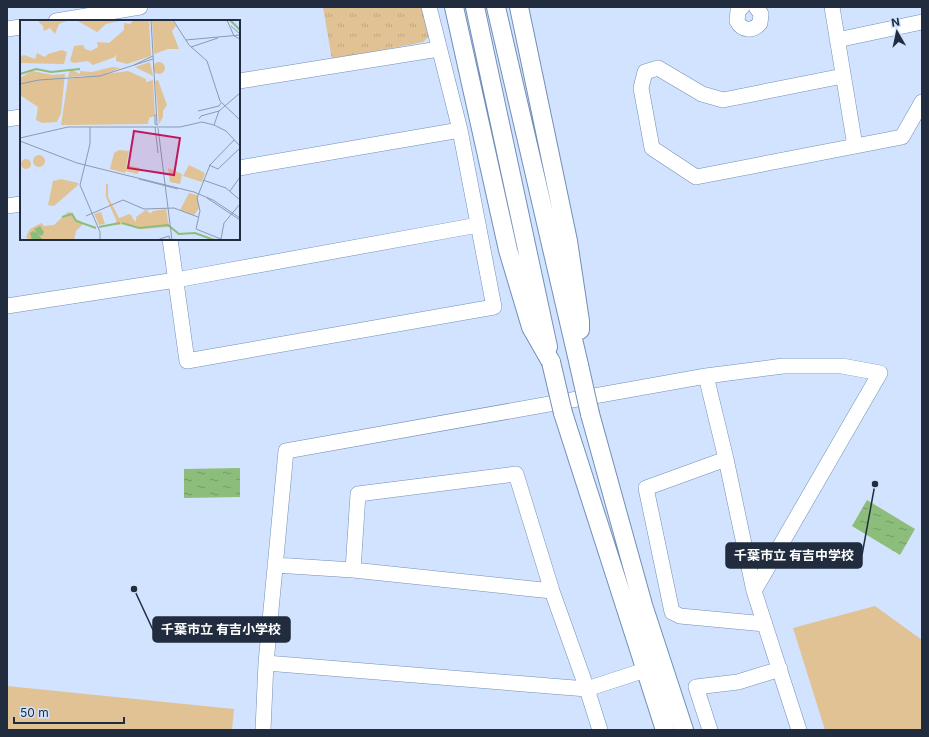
<svg xmlns="http://www.w3.org/2000/svg" width="929" height="737" font-family="Inter,'Noto Sans JP',sans-serif">
  <style>
    .grass { fill: url(#grass-tufts) }
    .garden { fill: #e0c295 }
    .water { fill: url(#water-ripples) }
    .lines { fill: none; stroke-linecap: round; stroke-linejoin: round }
    .minor-casing { stroke: #738fb8; stroke-width: 16 }
    .tertiary-casing { stroke: #738fb8; stroke-width: 20 }
    .minor { stroke: #fff; stroke-width: 15 }
    .tertiary { stroke: #fff; stroke-width: 18 }
    .tertiary-bridge-casing { stroke: #738fb8; stroke-width: 20; stroke-linecap: butt }
    .tertiary-bridge { stroke: #fff; stroke-width: 18 }
    .inset-river { fill: none; stroke: #8dbd7a; stroke-width: 2 }
    .inset-road { fill: none; stroke: #8b9ab1; stroke-width: 1 }
    .view { fill: #c2185b; fill-opacity: 0.15; stroke: #c2185b; stroke-width: 2 }
    .inset-edge { fill: none; stroke: #212d3e; stroke-width: 2 }
    .leader { fill: none; stroke: #212d3e; stroke-width: 1.5 }
    .callout-dot { fill: #212d3e; stroke: #d1e3fe; stroke-width: 1.5 }
    .callout { fill: #212d3e; stroke: #212d3e; stroke-width: 1.5 }
    .callout-label { font-size: 13px; text-anchor: middle; font-weight: bold; fill: #fff }
  </style>
  <defs>
    <pattern id="grass-tufts" width="24" height="20" patternUnits="userSpaceOnUse"><rect width="24" height="20" fill="#e0c295"/><path d="M3 7l-1-3M5 7V3M7 7l1-3M15 17l-1-3M17 17v-4M19 17l1-3" fill="none" stroke="#c0a782"/></pattern>
    <pattern id="water-ripples" width="26" height="14" patternUnits="userSpaceOnUse"><rect width="26" height="14" fill="#8dbd7a"/><path d="M2 4q2-2 4 0t4 0M15 11q2-2 4 0t4 0" fill="none" stroke="#739a65"/></pattern>
  </defs>
  <rect width="100%" height="100%" fill="#d1e3fe"/>
  <path class="grass" d="M323,7h100l7,28 -7,7 -91,18z"/>
  <path class="garden" d="M875,606l47,34v90h-97l-32,-102z
    M7,686l227,23 -2,21h-225z"/>
  <path class="water" d="M240,468v29l-56,1v-29z
    M867,500l48,29 -15,26 -48,-29z"/>
  <g class="lines">
    <g class="minor-casing">
      <path id="minor" d="M742,7l-4,4 -1,10c5,10 16,11 23,2l1,-9 -5,-7
        M832,7l23,139
        M56,21l84,-14
        M7,29l14,-2
        M837,40l85,-18
        M843,76l-120,24 -21,-6 -44,-26 -13,4 -4,16 11,60 44,29 206,-40 20,-35
        M239,81l200,-32
        M7,119l14,-2
        M239,168l221,-38
        M7,206l14,-2
        M170,239l17,122 307,-54 -34,-177 -31,-123
        M7,306l169,-26 302,-55
        M706,376l20,83 28,132 45,139
        M726,459l-80,29 26,124 8,4 85,8
        M275,565l78,5 199,21
        M353,570l5,-76 158,-20 36,117 35,98 13,41
        M266,663l321,26 58,-19
        M263,730l3,-67 20,-212 420,-75 77,-10h59l38,7 -126,218
        M710,730l-14,-43 42,-5 42,-13"/>
    </g>
    <g class="tertiary-casing">
      <path id="tertiary" d="M454,7l54,243 23,77 20,35
        M475,7l73,340
        M496,7l83,358
        M519,7l49,234 12,80v9
        M563,413l102,317
        M590,414l53,191 41,125"/>
    </g>
    <use href="#minor" class="minor"/>
    <use href="#tertiary" class="tertiary"/>
    <g class="tertiary-bridge-casing">
      <path id="tertiary-bridge" d="M551,362l12,51
        M579,365l11,49"/>
    </g>
    <use href="#tertiary-bridge" class="tertiary-bridge"/>
  </g>
  <g transform="translate(20 20)">
    <rect width="220" height="220" fill="#d1e3fe"/>
    <path d="M17,0h32l-10,4 -4,10 -5,-6 -6,3 -1,-5zM56,0h48l-18,4 -9,8zM114,0h15l2,36 -24,8 -11,-3v-8l-1,4 -22,8 -5,-4 -14,2 -4,-2 4,-15 9,-1 2,4 6,2 7,-4 -1,-5 12,1 15,-13v-7l6,1zM132,0h20l4,6 -4,5 7,18h-11l-14,5zM42,30l5,2 -3,12 -44,-1v-6l4,-2 11,4 2,-6 8,4 3,-3zM133 48a6 6 0 1 1 12 0a6 6 0 1 1-12 0ZM130,42l3,14 -18,-9zM92,47l8,1 -17,7 -35,2 2,-8 10,5v-3l12,1zM12,51l21,4 12,-1 -4,39 -4,9 -15,1 -6,-3 2,-13 -18,-12v-17zM108,51l18,8v3l7,-2 2,36 -6,2 -1,6 -87,1 7,-46zM138,60l9,25 -4,6v6l-4,7 -4,-43zM86,164h2v13l11,21 10,-3 7,7 1,-5 9,-7 5,4 8,-3 -19,14 -23,-3 -11,-25z" fill="#e0c295"/>
    <path d="M99,130l10,1 -4,22 -15,-4 4,-16zM169,145l16,8 -3,9 -19,-6zM41,159l17,4v2l-24,21 -6,-1 5,-24zM169,173l8,2 2,13 -5,7 -14,-5zM146,189l3,18 -28,2 -16,-5 -9,1v-5l13,-6 3,2 1,6h3v-5l10,-7 4,4 3,-3zM48,192l4,1 4,6 8,4 -8,8 -2,9h-44l-4,-3 4,-8 11,-6 3,3 10,-1z" fill="#e0c295"/>
    <path d="M13 141a6 6 0 1 1 12 0a6 6 0 1 1-12 0ZM1 144a5 5 0 1 1 10 0a5 5 0 1 1-10 0ZM107,145l13,3 -2,6 -13,-3zM148,148l14,6 -2,10 -10,-2zM81,192l4,12 -6,1 -5,-11zM132.5 201a5.5 5.5 0 1 1 11 0a5.5 5.5 0 1 1-11 0Z" fill="#e0c295"/>
    <path d="M20,206l4,6 -2,4 -4,-2 5,6h-11l-2,-7 3,-2 4,2 -3,-4z" fill="#8dbd7a"/>
    <path class="inset-river" d="M210,0l10,10M0,54l16,-5 15,3 29,-3M42,197l10,-3 4,7 20,7M102,203l17,5 29,-3 11,9 16,-1 19,7M79,207l21,-4"/>
    <path class="inset-road" d="M131,0l6,104M153,0l16,25 18,16 13,40 20,19M207,0l7,16 6,3M211,6l9,8M166,20l54,-5M171,27l27,-9M114,45l19,-9M0,64l19,-4 61,-4 53,-17M178,91l21,-5 2,-3M135,94v10l3,1M179,99l2,-3 18,-5M194,105l12,6 14,15M70,107v17l-10,41 20,47v8M135,107l3,26M138,108l14,112M0,118l48,-11h112l22,-5 12,3 5,-14 21,-18M0,121l57,22 117,29 19,8 27,18M189,145l9,4 22,-21M119,159l39,10M183,160l23,8 14,12M210,171l10,-14M187,178l33,22M66,196l37,-16 21,9 30,-1 24,9M201,219l-25,-10 4,-18 -3,-13 13,-33 24,-25M201,219l3,-16 16,-19M137,220l12,-4 1,4"/>
    <path class="view" d="M114,111l46,7 -6,37 -46,-7z"/>
    <rect width="220" height="220" class="inset-edge"/>
  </g>
  <path class="leader" d="M875 484L862 555M134 589L153 630"/>
  <g class="callout-dot">
    <circle cx="875" cy="484" r="4"/>
    <circle cx="134" cy="589" r="4"/>
  </g>
  <g class="callout">
    <rect x="726" y="543" width="136" height="25" rx="4"/>
    <rect x="153" y="617" width="137" height="25" rx="4"/>
  </g>
  <g class="callout-label">
    <text x="794" y="560">千葉市立 有吉中学校</text>
    <text x="221" y="634">千葉市立 有吉小学校</text>
  </g>
  <rect width="929" height="737" fill="none" stroke="#212d3e" stroke-width="16"/>
  <g transform="translate(897 32) rotate(351)" stroke="#d1e3fe" stroke-width="3" paint-order="stroke">
  <path d="M0-3L7 15L0 10L-7 15Z" fill="#212d3e"/>
  <text y="-6" font-size="11" font-weight="bold" text-anchor="middle" fill="#212d3e">N</text>
  </g>
  <path d="M14 717v6h110v-6" fill="none" stroke="#212d3e" stroke-width="2"/>
  <text x="20" y="717" font-size="12" fill="#212d3e" stroke="#d1e3fe" stroke-width="3" paint-order="stroke">50 m</text>
</svg>
